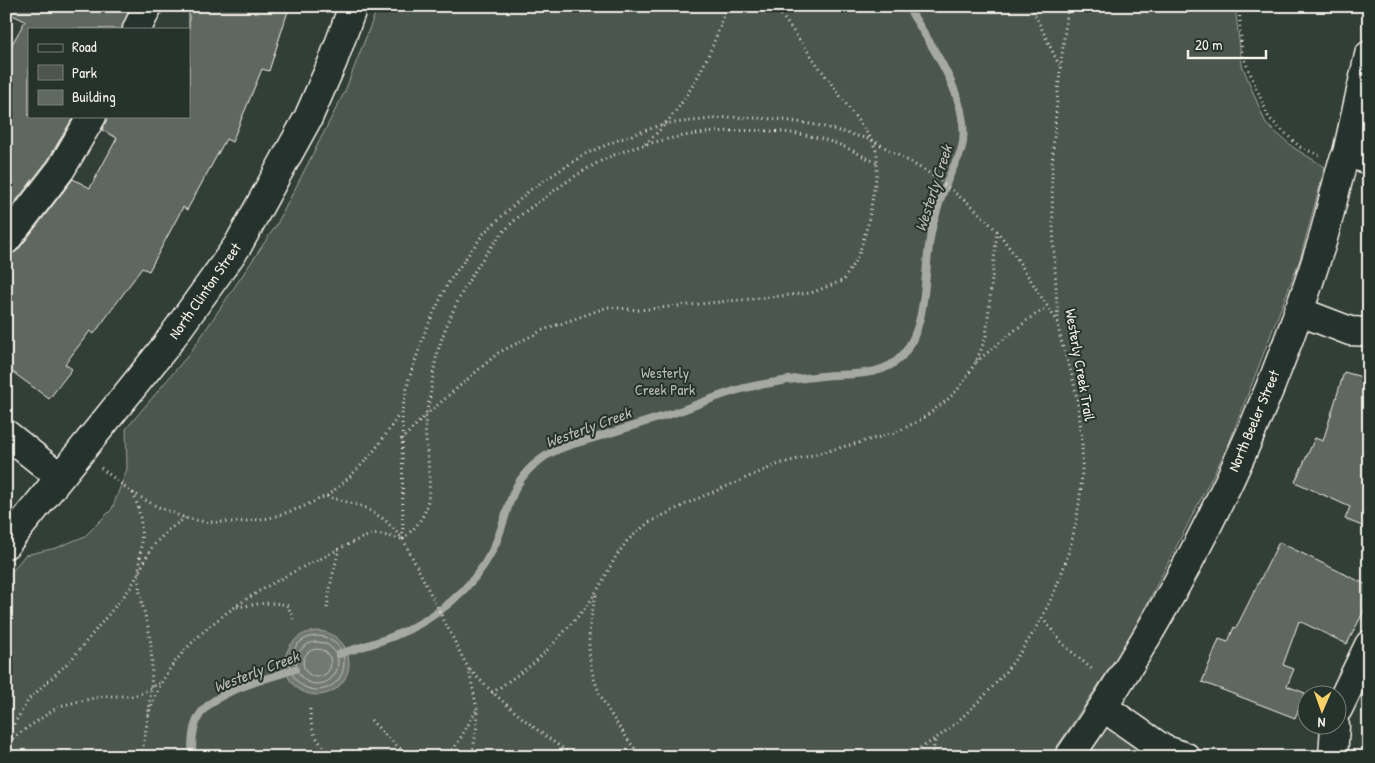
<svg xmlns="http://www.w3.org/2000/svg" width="1375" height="763" font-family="'Patrick Hand',sans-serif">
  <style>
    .green { fill: #4c564f; stroke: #a0a49c }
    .water { fill: #727972; stroke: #a6a9a1 }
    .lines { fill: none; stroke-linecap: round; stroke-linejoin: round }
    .shore { stroke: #c0c1b9; stroke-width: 1 }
    .stream { stroke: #a6a9a1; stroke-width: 8 }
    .building { fill: #5f6861; stroke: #f4f1e8 }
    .minor-casing { stroke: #f4f1e8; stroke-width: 31 }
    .path { stroke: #f4f1e8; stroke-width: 3; stroke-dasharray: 1 4; stroke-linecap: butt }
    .minor { stroke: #26332d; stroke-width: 28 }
    .labels { text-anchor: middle; stroke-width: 4; stroke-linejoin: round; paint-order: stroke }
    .street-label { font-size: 15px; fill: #f4f1e8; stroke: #26332d }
    .park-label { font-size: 15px; fill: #b9bbb2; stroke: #26332d }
    .water-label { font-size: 16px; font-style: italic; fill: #babbb3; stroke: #26332d }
  </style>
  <rect width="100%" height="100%" fill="#323e38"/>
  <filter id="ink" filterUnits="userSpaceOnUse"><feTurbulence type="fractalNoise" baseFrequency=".02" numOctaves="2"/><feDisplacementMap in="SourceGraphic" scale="10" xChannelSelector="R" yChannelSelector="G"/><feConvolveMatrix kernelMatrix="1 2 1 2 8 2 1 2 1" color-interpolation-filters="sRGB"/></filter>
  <g filter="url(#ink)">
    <path class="green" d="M378,6h857l7,59 24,59 28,24 31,19 -25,92 -72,187 -99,193 -79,118h-1044v-178l19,-24 31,-7 29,-12 27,-27 15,-40 -1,-40 64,-76 87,-129 68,-133z
      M1103,707l83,50h-117z"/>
    <path class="water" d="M285 663a32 32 0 1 1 64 0a32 32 0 1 1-64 0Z"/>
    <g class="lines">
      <path class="shore" d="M290 663a27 27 0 1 1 54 0a27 27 0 1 1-54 0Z
        M296 663a21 21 0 1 1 42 0a21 21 0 1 1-42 0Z
        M303 663a14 14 0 1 1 28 0a14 14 0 1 1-28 0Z"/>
      <path class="stream" d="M339,654c18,-6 38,-11 55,-18 40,-16 78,-46 98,-85 18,-34 13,-66 48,-91 18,-14 42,-18 64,-25 23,-7 47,-15 70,-22 28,-10 56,-23 85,-28 21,-4 42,-7 63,-9 26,-3 60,2 80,-20 29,-33 20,-92 31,-132 5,-18 11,-37 19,-54 3,-7 7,-13 9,-19 14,-46 -31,-108 -54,-145
        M192,757c0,-14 0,-29 7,-41 15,-26 69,-37 96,-47"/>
    </g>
    <path class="building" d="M6,6h125l-9,23h-93v87h45l-26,44 -42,54v-159l19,-34 -19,-9z
      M189,6h83l16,5 -19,60 -7,-2 -30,73 -6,-3 -39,71 -4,-3 -34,64 -7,-3 -48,66 -4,-3 -25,33 7,5 -23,30 -43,-32v-112l6,-1 6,-4 55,-71 17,9 27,-50 -15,-8 6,-14h81z
      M1344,372l25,7v150l-24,-10 5,-12 -55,-25 20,-44 8,3z
      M1279,542l90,44v15l-22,43 -48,-23 -16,44 11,4 -7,17 18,7 -10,25 -93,-36 17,-43 9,3 6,-15 2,1z"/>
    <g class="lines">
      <g class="minor-casing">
        <path id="minor" d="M137,29l11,-23
          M1347,153l22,7
          M6,240l55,-71 31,-53
          M1298,311l52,20 19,1
          M6,434l54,43
          M6,544l159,-197 73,-102 70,-127 25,-57 20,-55
          M1103,707l60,42 23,8
          M1338,709l31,-64
          M1069,757c110,-157 196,-332 253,-515 7,-25 13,-51 20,-77l5,-12 22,-98
          M1333,757l2,-31"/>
      </g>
      <path class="path" d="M1031,6l28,59
        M1239,6l3,48 27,64 31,29 19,8
        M645,144c39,-33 68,-89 81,-138
        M976,362l54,-44 17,-10
        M401,440l25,-25 72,-62 45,-23 65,-23 30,3 173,-17 33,-13 15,-26 9,-30 9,-52v-19l-5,-13 -97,-134
        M101,468l32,25 23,13 29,12 21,4h33l31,-4 30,-10 26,-12 38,11 21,13 18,19 66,131 8,39v16l-5,32
        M133,493c15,36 5,55 6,90 1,22 11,42 12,64 3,36 -3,74 -10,110
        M327,496c34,-27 51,-47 74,-85
        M403,539l-1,-128 7,-32 17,-50 22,-46 36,-50 46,-43 55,-36 33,-14 46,-16 67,-7 46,2 40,6 55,15 57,33 43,33 25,25 17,23 44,69
        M403,539c5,-5 12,-11 16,-17 21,-28 3,-74 7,-107 1,-6 3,-13 4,-19 3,-17 4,-35 10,-52 12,-38 40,-88 68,-117 10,-11 23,-20 35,-28 20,-15 41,-30 64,-41 61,-27 158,-37 222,-17 17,5 33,15 48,22
        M596,595c-19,73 2,105 45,162
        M237,607c16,-2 36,-7 51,-1l5,13
        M327,608l5,-31 7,-27
        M1042,618l22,27 30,26
        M470,670c32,33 67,61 105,87
        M492,693l42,-30 23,-23 30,-34 13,-20 15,-28 12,-17 21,-18 44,-22 87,-37 116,-31 27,-14 24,-18 14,-14 16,-25 10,-25 11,-106
        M310,709c1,25 6,32 25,48
        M148,715c6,-15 11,-31 21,-45 36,-51 99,-87 155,-113 11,-6 37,-20 48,-22 9,-2 22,3 30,4
        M371,720l13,14 26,23
        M6,737l23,-38 42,-39 60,-73 21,-40 16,-17 17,-12
        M6,746l8,-9 45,-31 44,-10h30l9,-3 17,-10
        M445,757l12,-13 19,-33
        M902,757c32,-14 52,-31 76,-55 71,-70 108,-162 104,-261 -2,-23 -5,-48 -11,-69 -5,-17 -13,-35 -13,-52 -3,-50 -6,-100 -6,-149 0,-15 2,-31 3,-46 3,-40 8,-79 13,-119
        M932,757l3,-17"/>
      <use href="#minor" class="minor"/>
    </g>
  </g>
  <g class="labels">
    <g class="street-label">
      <text transform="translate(205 291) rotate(-55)" y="5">North Clinton Street</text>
      <text transform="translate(1080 365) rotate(80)" y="5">Westerly Creek Trail</text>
      <text transform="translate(1254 421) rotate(-67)" y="5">North Beeler Street</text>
    </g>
    <g class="park-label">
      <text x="665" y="378">Westerly<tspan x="665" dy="17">Creek Park</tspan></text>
    </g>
    <g class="water-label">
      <text transform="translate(933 188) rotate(-72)" y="6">Westerly Creek</text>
      <text transform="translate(588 427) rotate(-20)" y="6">Westerly Creek</text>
      <text transform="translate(256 671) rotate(-21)" y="6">Westerly Creek</text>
    </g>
  </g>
  <rect width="1375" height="763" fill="none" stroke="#26332d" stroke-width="25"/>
  <rect x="12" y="12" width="1350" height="738" fill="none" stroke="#f4f1e8" stroke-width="2" filter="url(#ink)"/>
  <rect x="28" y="28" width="162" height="90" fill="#26332d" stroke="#787f78"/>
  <rect x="38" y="44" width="25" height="8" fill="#26332d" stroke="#787f78"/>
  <text x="72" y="52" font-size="15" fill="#f4f1e8">Road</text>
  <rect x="38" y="65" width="25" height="15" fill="#4c564f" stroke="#787f78"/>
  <text x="72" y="78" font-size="15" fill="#f4f1e8">Park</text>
  <rect x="38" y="90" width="25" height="15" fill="#5f6861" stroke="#787f78"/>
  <text x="72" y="102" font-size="15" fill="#f4f1e8">Building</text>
  <g transform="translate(1322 710) rotate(182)"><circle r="24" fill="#26332d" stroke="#787f78"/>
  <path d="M0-4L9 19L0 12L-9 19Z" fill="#ffd166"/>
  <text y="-8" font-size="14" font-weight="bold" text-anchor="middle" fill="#f4f1e8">N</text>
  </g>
  <path d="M1188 50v8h78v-8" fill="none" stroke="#f4f1e8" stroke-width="2.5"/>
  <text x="1195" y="50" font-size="15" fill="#f4f1e8" stroke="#26332d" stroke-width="4" paint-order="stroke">20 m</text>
</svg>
